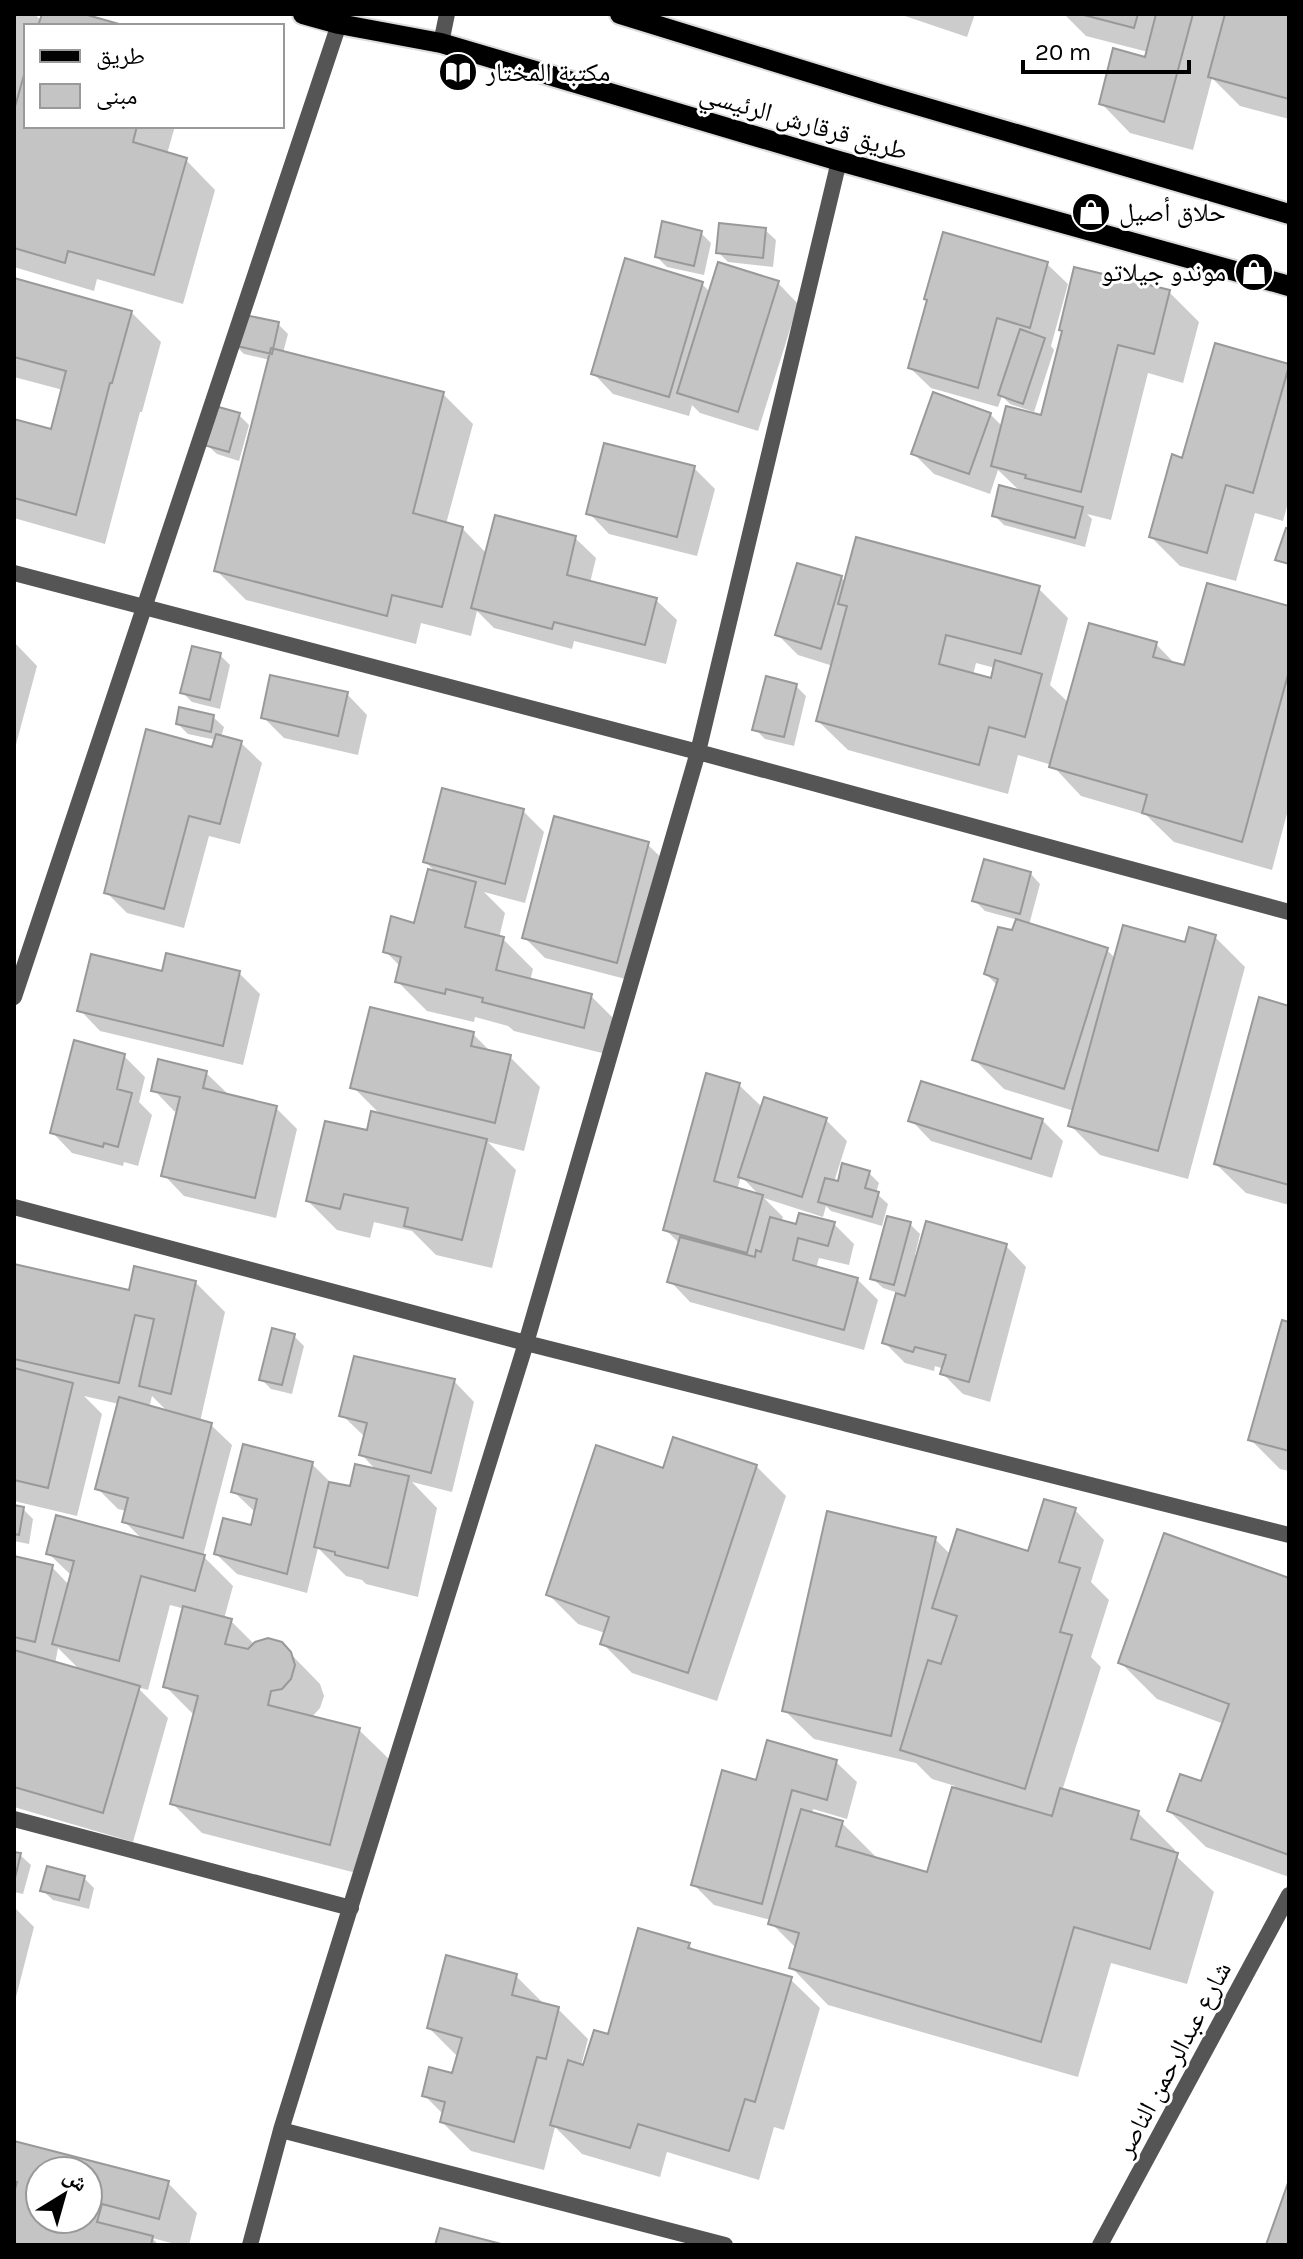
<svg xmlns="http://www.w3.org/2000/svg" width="1303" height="2259" font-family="Karla,'Noto Naskh Arabic',sans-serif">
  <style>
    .shadow { fill: #0003; fill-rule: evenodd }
    .building { fill: #c4c4c4; stroke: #999; stroke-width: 2; fill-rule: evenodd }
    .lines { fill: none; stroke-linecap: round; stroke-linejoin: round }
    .primary-casing { stroke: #dbdbdb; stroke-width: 24 }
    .street { stroke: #555; stroke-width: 16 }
    .primary { stroke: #000; stroke-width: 20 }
    .labels { text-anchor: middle; stroke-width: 6; stroke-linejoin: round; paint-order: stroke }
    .poi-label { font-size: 26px; fill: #000; stroke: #fff; text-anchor: start }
    .street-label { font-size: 26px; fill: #000; stroke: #fff }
  </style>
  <rect width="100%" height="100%" fill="#fff"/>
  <path class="shadow" d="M14,14h20l8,7 2,-7h32l42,12h-92v100h149l-8,28 19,6 29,30 -32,114 -86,-25 -3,12 -80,-24z
    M899,14h76l-8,23z
    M1064,14h225v105l-49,-13 -28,-28 -19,72 -63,-17 -29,-30 45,-44 2,-7 -62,-16z
    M765,230l11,10 -3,27 -45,-5 -10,-10z
    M701,233l10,10 -7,32 -37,-8 -10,-10z
    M1047,264l21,20 -17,62 3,4 -20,62 -24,-8 -8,-8 -4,11 -67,-19 -21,-20z
    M14,280l117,32 30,30 -19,70h-2l-35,132 -91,-26v-97l38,11 11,-42 -49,-13z
    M778,283l20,21 -40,127 -58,-18 -8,-8 -3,11 -76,-22 -20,-21 109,-89 9,9z
    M1169,292l30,30 -16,61 -35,-10 -37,147 -24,-6 5,5 -7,28 -81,-22 -10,-10 27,-23 -23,-22 -8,24 -56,-20 -21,-21 77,-39 13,13 39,-9z
    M278,324l10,10 -5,19 160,41 30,30 -27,100 16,4 25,26 88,-16 21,20 -6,25 66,17 21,20 -11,44 -92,-23 -2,8 -78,-21 -17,-17 -6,25 -50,-13 -5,21 -170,-44 -30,-30 54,-210 -26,-6 -10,-10z
    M1217,345l72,21v138l-1,-1 -5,18 -28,-8 -19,68 -56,-15 -29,-29 33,-77z
    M239,415l10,10 -10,36 -22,-7 -11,-10z
    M694,468l21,21 -18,67 -88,-22 -20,-21z
    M841,578l5,4 192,6 30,30 -18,67 19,18 87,-59 21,22 9,2 103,-60v198l-17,64 -98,-28 -28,-27 -65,-19 -29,-31 -34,-10 -10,39 -160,-44 -30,-29 15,-55 -35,-11 -21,-21zM976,663l19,5 -3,12 -19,-5z
    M14,642l23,24 -23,86z
    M220,655l10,10 -10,44 -28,-7 -10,-10z
    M796,686l10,10 -12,50 -29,-7 -10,-10z
    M347,694l20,21 -9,40 -74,-17 -21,-21z
    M213,717l11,10 -3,10 20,6 21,20 -22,81 -31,-8 -25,92 -57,-15 -21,-21 107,-143 3,-9 -28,-6 -10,-10z
    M523,811l21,21 -19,71 -41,-11 21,21 -6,25 4,1 30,30 -3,12 61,15 30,30 -7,30 -100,-25 -6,-5 -33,-9 -1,5 -47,-11 -30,-30 4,-14 -16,-16 31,-26 21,-51 -12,-13z
    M647,844l21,20 -31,118 -92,-24 -20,-20z
    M1030,873l10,11 -11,41 78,25 9,9 99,-22 30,30 -57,212 -88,-24 -30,-30 4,-14 -70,-22 -30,-30 24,-73 -12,-12 27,-42 5,-12 -33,-9 -10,-10z
    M163,973h76l21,21 -17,71 -143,-34 -20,-21z
    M1289,1008v197l-43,-12 -30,-29z
    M473,1034l19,19 18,4 30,30 -16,64 -36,-9 28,28 -24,98 -56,-13 -24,-24 -38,-9 -4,16 -33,-8 -29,-29 74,-85 -29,-29z
    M124,1056l21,21 -6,25 13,13 -14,51 -14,-4 -1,4 -51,-13 -20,-21z
    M206,1073l21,20 -1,3 50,12 21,21 -21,89 -92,-22 -20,-21 14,-63 -4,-1 -20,-21z
    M739,1085l24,23 63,12 21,21 -13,41 5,1 30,-10 10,10 -3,10 12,11 -6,22 -51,-15 -5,-5 -3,11 -59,-19 19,19 -2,5 17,5 36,-3 20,20 -5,21 -30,-7 -3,10 41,11 21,21 -14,50 -174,-48 -20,-21 10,-37 -14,-14zM741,1176l19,20 -23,-6z
    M911,1120h131l21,21 -11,37 -121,-37z
    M910,1224l10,10 -5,21 91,-9 20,21 -36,135 -27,-8 -20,-20 1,-5 -9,-3 -1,5 -29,-8 -21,-21 14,-49 -15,-5 -11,-10z
    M14,1266l116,26 65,-10 30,30 -25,110 11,3 21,20 -29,111 30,30 -9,33 7,2 23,23h27l39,40 4,12 -4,12 -9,10 48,12 30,29 -29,115 -158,-41 -30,-30 23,-87 -30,-30 20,-77 -15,-4 -22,85 -11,-3 31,31 -35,124 -119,-35v-249l38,9 17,18 3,-9 -24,-23 95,-13 -19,-19 2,-10 -8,-2 -21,-21 22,-84 -35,-8 18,18 -25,102 -63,-15zM152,1396l17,17 -20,-5zM58,1648l24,24 -27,-8z
    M1289,1324v147l-9,-2 -30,-30z
    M294,1336l10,10 -12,48 -21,-5 -10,-10z
    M454,1381l20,21 -22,90 -40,-10 25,26 -19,89 -52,-13 -4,-4 -16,-4 -28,-28 -11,45 -70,-19 -21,-20 36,-27 4,-14 -23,-22 79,-27 21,21 18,4 27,-17 -17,-18 4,-17 -23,-22z
    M756,1466l30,30 -69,205 -85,-28 -30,-30 3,-10 -27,-9 -30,-30z
    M14,1507l9,2 10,10 -4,25 -15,-3z
    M1075,1510l29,30 -13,42 18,18 -18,57 10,10 -39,124 76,22 37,37 -1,4 40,38 -27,92 -76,-21 -33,114 -250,-72 -36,-37 5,-19 -26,-26v-3l-57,-15 -21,-21 65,-102 78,-20 21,20 -10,37 -34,-10 -1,5 30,9 37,37 50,14 26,-88 -23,-7 -16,-16 -102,-24 -30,-29 151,-171 16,16 78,-2z
    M1289,1580v297l-83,-30 -37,-36 33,-27 22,-60 -67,-25 -37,-37z
    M14,1854l6,1 11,10 -8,29 -9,-2z
    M84,1878l10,10 -5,21 -36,-9 -11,-10z
    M14,1907l20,20 -20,78z
    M689,1945l7,7 94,27 30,29 -36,122 -10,-3 -15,53 -92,-28 -7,25 -78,-23 -27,-27 -11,43 -73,-19 -29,-29 2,-7 -20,-20 30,-19 5,-18 -30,-30 87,-52 30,30 12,3 30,30 -7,27 4,1z
    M14,2150l154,33 29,30 -8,32h-10l-27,-7 7,7h-145v-44l3,-13 -3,-3zM40,2171h48v48h-48z"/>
  <path class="building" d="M42,14h42l42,12h-88z
    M1080,14h58l-4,14z
    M1156,14h37l-29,108 -65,-18 14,-56 32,9z
    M1225,14h64v85l-81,-22z
    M26,68v58h111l-4,16 54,16 -33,117 -86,-24 -3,12 -51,-15v-138z
    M662,221l40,10 -8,35 -39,-9z
    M719,223l47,5 -3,30 -47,-5z
    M943,232l105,30 -18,66 -33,-10 -19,70 -70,-20 19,-68 -3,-1z
    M625,258l78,24 -34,115 -78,-23z
    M718,262l61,19 -41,131 -61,-19z
    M1074,267l96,23 -16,64 -36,-9 -37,147 -56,-14 1,-3 -35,-9 15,-60 35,9 21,-84 -3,-1z
    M14,278l118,33 -20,72h-2l-34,132 -62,-17v-79l37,10 15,-58 -52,-14z
    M240,314l39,8 -7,32 -40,-9z
    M1020,329l25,9 -22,66 -25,-9z
    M1215,343l74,21v2l-36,127 -27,-8 -19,68 -58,-16 23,-83 10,4z
    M271,348l173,44 -31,121 50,14 -21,80 -50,-12 -5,21 -173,-45z
    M933,392l58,21 -22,61 -58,-20z
    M215,406l25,7 -11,39 -25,-7z
    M604,443l91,23 -18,71 -91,-23z
    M999,485l84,22 -8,31 -83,-22z
    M495,515l81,21 -9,39 90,23 -12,47 -91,-23 -2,7 -81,-21z
    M1286,528l3,1v35l-14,-4z
    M856,537l184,49 -19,68 -75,-19 -7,29 52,14 4,-18 47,14 -17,63 -36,-10 -10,38 -163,-44 31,-115 -9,-2z
    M797,563l45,13 -21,73 -46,-14z
    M1207,583l82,23v65l-47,171 -100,-29 5,-18 -98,-28 40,-144 68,19 -4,15 31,8z
    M192,646l29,7 -11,47 -30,-7z
    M270,675l78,17 -10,44 -77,-18z
    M766,676l31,8 -13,53 -32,-7z
    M179,707l35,8 -3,17 -35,-8z
    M146,729l66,18 4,-13 26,7 -22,83 -31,-8 -25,93 -60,-16z
    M442,788l82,21 -19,75 -82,-22z
    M554,816l95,26 -32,121 -95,-25z
    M984,859l47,13 -11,42 -48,-13z
    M428,869l48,13 -11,45 39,10 -8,33 96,24 -8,34 -102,-26 1,-4 -37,-9 -1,5 -50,-12 6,-25 -18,-5 8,-36 23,7z
    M1016,919l92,29 -44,141 -92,-29 26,-81 -14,-5 14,-47 14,3z
    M1123,925l62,17 4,-15 27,8 -58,216 -90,-25z
    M166,953l74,18 -17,75 -146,-35 14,-57 71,17z
    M1259,997l30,9v179l-75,-21z
    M370,1007l104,25 -3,14 40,9 -16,68 -145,-35z
    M74,1040l51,14 -8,35 15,4 -14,54 -14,-4 -1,4 -53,-14z
    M158,1059l49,12 -4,17 74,18 -22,92 -94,-22 19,-79 -29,-6z
    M706,1073l34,10 -26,98 49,14 -16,58 -84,-23z
    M921,1081l122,38 -12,40 -123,-38z
    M764,1097l63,21 -25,79 -64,-20z
    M371,1111l116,28 -25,101 -58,-14 4,-18 -64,-14 -4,15 -34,-8 19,-80 42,9z
    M842,1163l28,8 -5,17 14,4 -7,25 -54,-15 7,-24 13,3z
    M799,1213l36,9 -7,24 -30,-8 -5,22 65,18 -14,52 -177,-48 13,-45 75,20 1,-7 5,2 9,-35 26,7z
    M887,1216l24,6 -17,63 -24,-6z
    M926,1221l81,23 -38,138 -29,-8 6,-19 -31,-8 -2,5 -31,-9 14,-50 9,3z
    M14,1264l115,26 5,-24 62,15 -25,113 -32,-8 15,-67 -19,-4 -16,68 -105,-24z
    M1282,1320l7,2v129l-41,-11z
    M272,1328l23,6 -13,51 -23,-5z
    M354,1356l101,23 -24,94 -72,-18 8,-32 -28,-7z
    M14,1368l59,15 -25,105 -34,-8z
    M119,1397l93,26 -29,115 -61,-16 6,-24 -33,-9z
    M673,1437l84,28 -69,208 -88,-29 9,-27 -63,-22 50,-150 67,23z
    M243,1444l70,18 -26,112 -73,-20 9,-36 28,7 6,-26 -26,-7z
    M355,1464l54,12 -21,92 -53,-13v-3l-21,-5 15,-65 21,4z
    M1044,1499l32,9 -17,54 21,6 -20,64 12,3 -47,154 -125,-39 28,-90 13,4 16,-48 -25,-8 25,-79 71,22z
    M14,1505l10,2 -5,28 -5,-1z
    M827,1511l109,26 -45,199 -109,-25z
    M56,1515l149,40 -10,36 -54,-15 -22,85 -67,-17 22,-83 -28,-7z
    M1164,1533l125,45v277l-122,-44 13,-37 21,7 28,-77 -111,-41z
    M14,1556l39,9 -18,77 -21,-5z
    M183,1606l49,13 -7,25 23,5 7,-7 13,-4 14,4 9,10 4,13 -4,14 -9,10 -11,2 -3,14 92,23 -30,117 -160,-41 28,-108 -35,-9z
    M14,1650l126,36 -37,127 -89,-26z
    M767,1740l70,20 -10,40 -35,-10 -30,114 -71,-19 31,-115 34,10z
    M952,1787l100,29 8,-28 79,23 -8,28 47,14 -28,96 -76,-22 -33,115 -252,-74 10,-35 -31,-9 33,-115 42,12 -7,25 91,26z
    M14,1852l7,1 -7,29z
    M47,1866l38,10 -6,24 -39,-9z
    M638,1928l52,15 -2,5 104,29 -37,125 -10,-3 -16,52 -91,-27 -8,24 -80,-23 18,-65 15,5 11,-35 14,4z
    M446,1955l71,19 -5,21 47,12 -13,52 -9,-2 -23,85 -74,-20 5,-20 -23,-6 7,-29 23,6 10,-35 -35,-10z
    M14,2141l155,40 -10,38 -57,-15 -5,18 56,14 -2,9h-137v-52l3,-11 -3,-1zM40,2171h48v48h-48z
    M1289,2180v65h-23z
    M440,2228l65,17h-70z"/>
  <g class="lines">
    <g class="primary-casing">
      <path id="primary" d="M303,14l36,10 102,19 398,118 450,125
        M620,14l263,81 406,119"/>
    </g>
    <path class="street" d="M441,43l6,-29
      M14,573l684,179 591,160
      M14,997l325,-973
      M14,1207l512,136 763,192
      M14,1819l337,89
      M281,2130l444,115
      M250,2245l31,-115 245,-787 172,-591 141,-591
      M1100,2245l189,-350"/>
    <use href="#primary" class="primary"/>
  </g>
  <defs>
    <g id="library-disc" transform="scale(2)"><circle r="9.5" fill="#000" stroke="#fff"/><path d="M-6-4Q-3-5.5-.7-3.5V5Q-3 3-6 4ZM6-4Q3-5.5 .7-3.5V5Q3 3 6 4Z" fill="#fff"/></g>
    <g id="shop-disc" transform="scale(2)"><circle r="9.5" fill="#000" stroke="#fff"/><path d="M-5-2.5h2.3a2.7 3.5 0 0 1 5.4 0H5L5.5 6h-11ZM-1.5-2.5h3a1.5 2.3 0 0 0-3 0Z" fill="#fff"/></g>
  </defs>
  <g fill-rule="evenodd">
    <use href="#library-disc" x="458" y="72"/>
    <use href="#shop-disc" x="1091" y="212"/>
    <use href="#shop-disc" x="1254" y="272"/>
  </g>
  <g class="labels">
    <g class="poi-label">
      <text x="486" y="81">مكتبة المختار</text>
      <text x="1119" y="221">حلاق أصيل</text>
      <text x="1226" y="281" text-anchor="end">موندو جيلاتو</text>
    </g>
    <g class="street-label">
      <text transform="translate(804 122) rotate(16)" y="9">طريق قرقارش الرئيسي</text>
      <text transform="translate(1173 2059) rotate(-62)" y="9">شارع عبدالرحمن الناصر</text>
    </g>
  </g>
  <rect width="1303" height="2259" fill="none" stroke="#000000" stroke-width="32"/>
  <rect x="24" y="24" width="260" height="104" fill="#ffffff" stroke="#999999" stroke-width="2"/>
  <rect x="40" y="50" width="40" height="12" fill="#000000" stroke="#999999" stroke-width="2"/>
  <text x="96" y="64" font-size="24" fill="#000000">طريق</text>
  <rect x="40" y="84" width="40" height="24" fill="#c4c4c4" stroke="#999999" stroke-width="2"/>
  <text x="96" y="104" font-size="24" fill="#000000">مبنى</text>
  <g transform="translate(64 2195) rotate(37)"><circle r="38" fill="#ffffff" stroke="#999999" stroke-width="2"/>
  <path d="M0-6L14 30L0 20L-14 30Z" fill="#000000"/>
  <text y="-12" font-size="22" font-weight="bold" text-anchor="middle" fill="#000000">ش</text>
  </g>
  <path d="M1023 60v12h166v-12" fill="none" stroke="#000000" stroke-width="4"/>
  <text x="1035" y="60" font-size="24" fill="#000000" stroke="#ffffff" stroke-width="6" paint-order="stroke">20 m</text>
</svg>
